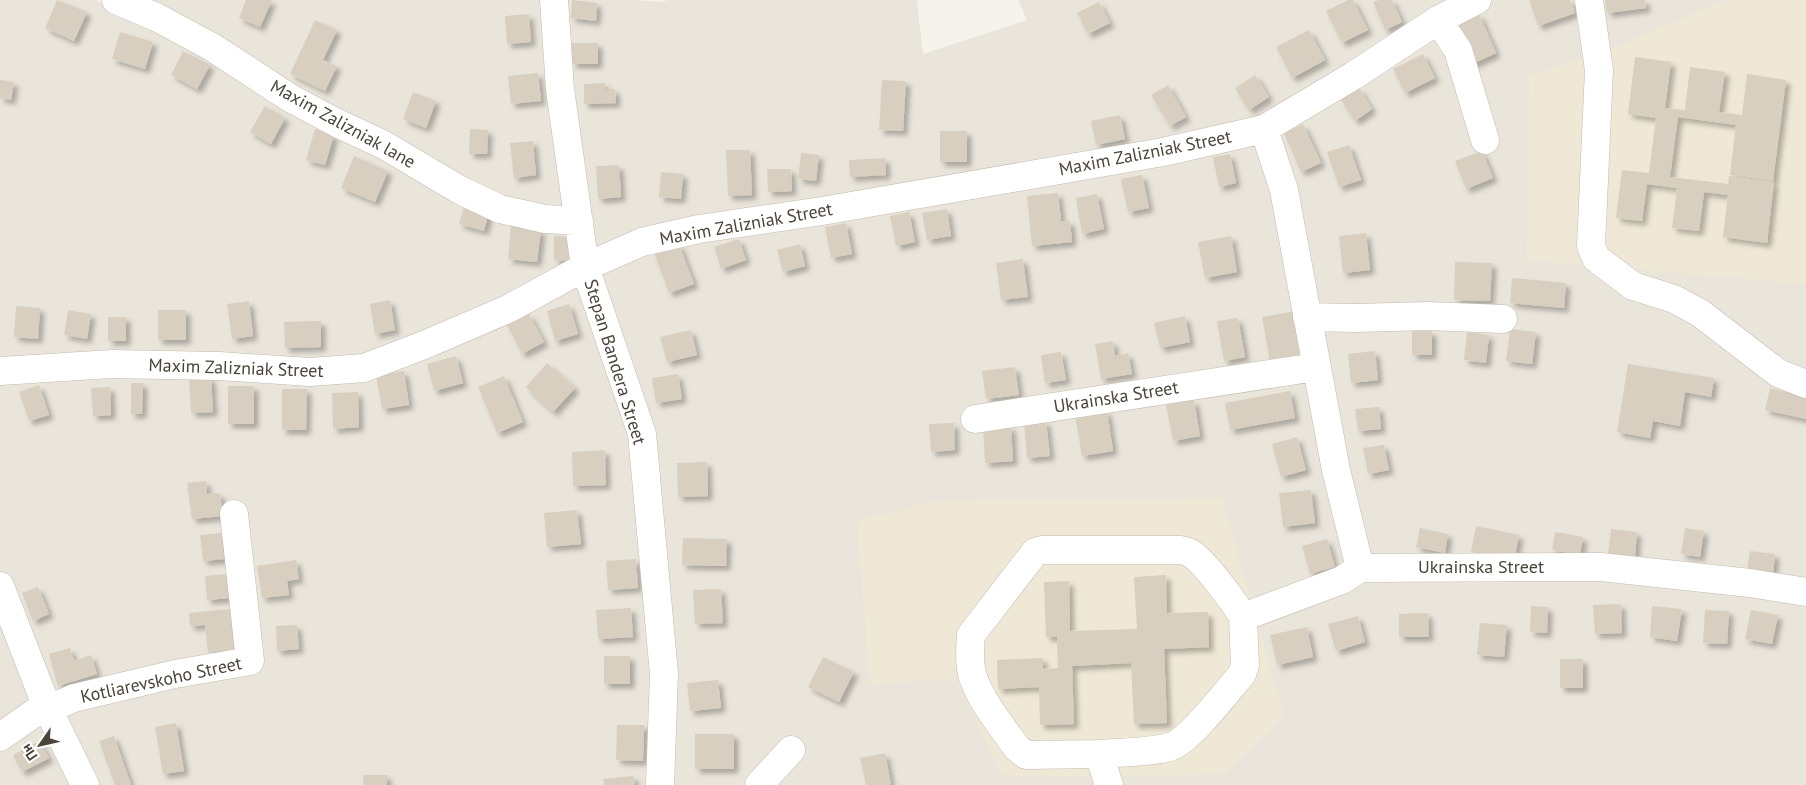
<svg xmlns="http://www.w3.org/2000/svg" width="1806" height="785" font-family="'PT Sans',sans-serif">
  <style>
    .residential { fill: #eae5da }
    .education { fill: #efe8d6 }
    .building { fill: #d8cfc1; filter: url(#shadow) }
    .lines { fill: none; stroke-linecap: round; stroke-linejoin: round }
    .minor-casing { stroke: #c2bbae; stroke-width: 29 }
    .minor { stroke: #fff; stroke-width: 28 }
    .labels { text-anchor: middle; stroke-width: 5; stroke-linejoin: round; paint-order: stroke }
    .street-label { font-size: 18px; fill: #4b4439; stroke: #fff }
  </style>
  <defs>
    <filter id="shadow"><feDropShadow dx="4.5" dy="4.5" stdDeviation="2.5" flood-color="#0004"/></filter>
  </defs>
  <rect width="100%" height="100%" fill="#f6f3ec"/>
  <path class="residential" d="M0,0h96l20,11 11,-11h509l23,2 10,-2h248l6,54 104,-34 -9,-20h788v785h-1806z"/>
  <path class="education" d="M1724,0h82v284l-279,-24 2,-185 76,-23z
    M1222,498l62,218 -59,58 -214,3 -11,-6 -44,-92 -86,5 -13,-163 56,-13v-5l44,-2z"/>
  <path class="building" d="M57,0l30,12 -13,29 -29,-13z
    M246,0h26l-12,27 -21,-9z
    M572,0l25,3 -1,18 -25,-3z
    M1348,0h5l15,30 -26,13 -16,-32z
    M1379,0h13l10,22 -17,8 -12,-28z
    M1529,0h41l5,13 -37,13z
    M1605,0h40l1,8 -39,5z
    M1099,2l11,21 -22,11 -11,-21z
    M529,14l2,28 -24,2 -2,-28z
    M1479,14l17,39 -26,12 -17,-40z
    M315,20l22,10 -14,30 14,6 -12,25 -35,-17z
    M1309,30l16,30 -33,18 -16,-31z
    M120,32l33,10 -8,27 -33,-10z
    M572,43h26v21h-26z
    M183,51l27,14 -13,24 -26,-14z
    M1423,54l12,24 -30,15 -12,-24z
    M1635,57l36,5 -6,46 20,2 5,-43 35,5 -6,40 23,3 5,-41 39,6 -13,101 -43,-6 6,-50 -58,-8 -8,60 58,7 1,-8 45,6 -7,61 -44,-6 5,-42 -24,-3 -5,39 -27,-3 5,-40 -30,-4 -5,37 -26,-3 6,-48 27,3 7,-55 -28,-4z
    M538,73l3,28 -30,3 -3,-28z
    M1255,75l14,22 -20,13 -14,-22z
    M0,80l14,2 -3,18 -11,-2z
    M882,80l24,1 -3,50 -24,-1z
    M605,83v6h10l1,14 -32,1v-20z
    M1168,85l18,32 -16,9 -19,-31z
    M1359,88l13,21 -17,12 -14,-21z
    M413,92l23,9 -10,27 -23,-9z
    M265,106l20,12 -14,26 -21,-12z
    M1120,115l5,24 -29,6 -5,-24z
    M1303,124l18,39 -20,9 -17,-39z
    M315,129l19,6 -9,30 -19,-5z
    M470,129l18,1 -1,24h-18z
    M940,131h27v31h-27z
    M533,141l3,34 -22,3 -4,-35z
    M1349,145l12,35 -22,7 -12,-35z
    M726,150h24l2,45 -24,1z
    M1482,151l11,27 -27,11 -11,-28z
    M801,153l18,2 -3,26 -18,-2z
    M1230,154l6,29 -17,4 -6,-30z
    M354,156l34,15 -13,31 -34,-14z
    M885,158l1,17 -36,2 -1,-17z
    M619,165l2,32 -23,2 -2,-33z
    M767,169h24l1,22 -24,1z
    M661,172l22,2 -2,25 -22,-2z
    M1142,175l7,33 -21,4 -7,-33z
    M1058,193l3,28h9l2,21 -40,4 -5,-50z
    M1097,194l7,35 -22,5 -6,-36z
    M466,200l24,7 -6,24 -25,-7z
    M947,209l4,27 -24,4 -5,-27z
    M909,212l6,30 -19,4 -6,-30z
    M846,223l6,31 -21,4 -6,-31z
    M511,226l30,4 -4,32 -29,-3z
    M1366,233l4,37 -27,3 -4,-37z
    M554,236l18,1v24l-18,-1z
    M1231,236l6,36 -32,6 -7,-36z
    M739,239l7,21 -25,9 -7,-22z
    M679,244l15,40 -25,9 -15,-40z
    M800,244l5,22 -22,6 -6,-22z
    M1023,259l5,38 -27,3 -5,-37z
    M1455,262l37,1 -2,38 -36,-1z
    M1512,278l54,5 -2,25 -54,-5z
    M390,300l5,30 -20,4 -5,-30z
    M249,301l4,35 -21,3 -5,-35z
    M569,304l9,30 -23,7 -8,-30z
    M16,306l24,2 -2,31 -24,-2z
    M68,310l23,4 -4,25 -23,-4z
    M158,310h28v30h-28z
    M1295,311l8,45 -33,5 -8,-44z
    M529,314l15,28 -22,12 -15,-29z
    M1185,316l5,26 -30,6 -6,-25z
    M108,317h18v24h-18z
    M1238,318l7,39 -21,4 -7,-40z
    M321,321v26l-36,1 -1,-26z
    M1510,329l26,3 -4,32 -26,-3z
    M691,330l6,25 -30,7 -7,-25z
    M1412,331h20v24h-20z
    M1467,332l22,3 -3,28 -22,-3z
    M1113,341l2,15 13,-3 4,21 -31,5 -6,-35z
    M1375,351l3,29 -27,3 -3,-29z
    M1061,352l5,28 -21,3 -4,-28z
    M456,356l7,27 -29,8 -7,-27z
    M547,363l28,25 -22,24 -27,-25z
    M1628,364l86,14 -3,19 -26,-5 -5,34 -27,-5 -3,17 -33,-6z
    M1015,367l4,28 -33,4 -4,-28z
    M404,371l5,34 -27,4 -6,-34z
    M678,374l4,25 -26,4 -4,-25z
    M504,376l19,46 -26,11 -19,-46z
    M211,377l2,35 -22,1 -2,-34z
    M131,383h12l-1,31h-11z
    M39,385l10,30 -20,6 -10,-29z
    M228,386h26v38h-26z
    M110,387l1,28 -18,1 -2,-28z
    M1770,388l36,9v22l-41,-9z
    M282,389h25l-1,41h-24z
    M1290,391l5,27 -65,12 -5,-27z
    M358,392l1,35 -26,2 -1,-36z
    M1194,400l6,36 -27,5 -7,-36z
    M1379,407l2,22 -23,2 -3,-22z
    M1107,411l6,40 -31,5 -7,-41z
    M1046,421l4,35 -23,2 -3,-35z
    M954,423l1,27 -24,2 -2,-28z
    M1011,426l2,35 -28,2 -2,-35z
    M1297,437l9,33 -25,7 -9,-33z
    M1384,445l5,25 -21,4 -5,-26z
    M605,450l1,35 -33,1 -1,-34z
    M707,462l1,34 -30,1 -1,-34z
    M206,481l1,13 13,-1 3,23 -31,3 -5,-36z
    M1311,490l4,33 -32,4 -4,-34z
    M577,510l4,34 -34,3 -3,-34z
    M1476,526l43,9 -5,26 -43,-9z
    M1420,528l28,6 -3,19 -29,-6z
    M1685,528l19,3 -4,26 -19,-3z
    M1611,529l26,3 -2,24 -27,-3z
    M1555,532l28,5 -3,18 -28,-5z
    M221,533l3,26 -21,2 -3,-26z
    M683,538l44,1 -1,27 -44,-1z
    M1327,539l8,28 -25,7 -8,-28z
    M1750,551l25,3 -2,20 -26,-3z
    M636,559l2,29 -30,2 -2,-29z
    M296,560l3,19 -12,2 2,14 -27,3 -5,-32z
    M228,574l2,24 -23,2 -2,-24z
    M1166,575l1,38 41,-1 1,35 -45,2 3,74 -33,1 -3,-61 -59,3 2,58 -34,1 -1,-38 -41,2 -1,-29 46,-2v11l15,-1 -1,-31h-11l-2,-55 25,-1 1,50 67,-2 -3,-52z
    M38,587l11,27 -16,7 -11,-28z
    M721,589l2,34 -28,1 -2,-34z
    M1621,604l1,29 -27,1 -2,-29z
    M1531,606l17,1 -1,26 -17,-1z
    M1652,606l30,3 -5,32 -27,-4z
    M631,608l2,29 -35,2 -2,-29z
    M230,609l4,41 -26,2 -3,-27 -15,1 -1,-13z
    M1705,610l24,1 -2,33 -24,-1z
    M1751,610l27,5 -6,29 -27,-5z
    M1428,613l1,24h-30v-23z
    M1358,616l7,26 -29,9 -8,-27z
    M1480,623l27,2 -3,32 -27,-2z
    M297,625l2,24 -22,2 -1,-25z
    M1307,627l6,30 -36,8 -7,-30z
    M70,648l4,13 17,-6 6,19 -39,12 -9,-32z
    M604,656h26v28h-26z
    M823,657l31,15 -15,30 -31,-15z
    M1560,659h23v29h-23z
    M718,680l3,28 -31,3 -3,-28z
    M176,723l8,48 -21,3 -8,-47z
    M617,725h27l-1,36 -27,-1z
    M695,734h39v35h-39z
    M114,736l17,49h-16l-16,-44z
    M39,741l10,17 -27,14 -9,-17z
    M885,753l6,32h-25l-6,-27z
    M363,775h24v10h-23z
    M634,776l1,9h-31l-1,-6z"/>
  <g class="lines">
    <g class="minor-casing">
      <path id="minor" d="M116,0l40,17 56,30 78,51 47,25 47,22 76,45 40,19 45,10 34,2
        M554,0l6,89 25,178 57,167 22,240 -4,111
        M1589,0l10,70 -8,176 5,12 37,28 41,13 26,14 78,60 28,11
        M1438,20l20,30 27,90
        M1264,129l20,61 52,280 24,98 241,-1 149,16 56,9
        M1307,317l49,1 72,-2 75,3
        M0,371l112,-7 107,2 91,6 54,-4 60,-23 84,-36 77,-42 57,-25 57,-13 123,-18 341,-59 101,-23 89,-53 85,-56 39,-20
        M975,419l341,-52
        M0,586l46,119 39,80
        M0,737l46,-32 14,-1 14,-6 101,-24 75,-13 -16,-147
        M1099,754c21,-2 54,-1 73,-8 18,-6 56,-56 70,-72l3,-9 -2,-48
        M759,785l32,-35
        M1109,785l-10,-31 -73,1 -9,-7c-16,-23 -37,-47 -45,-74 -3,-12 -2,-27 -1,-39l64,-83 7,-2h139c4,1 9,2 11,4 13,9 43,49 51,63l99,-37 18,-12"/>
    </g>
    <use href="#minor" class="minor"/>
  </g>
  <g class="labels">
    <g class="street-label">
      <text transform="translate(343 124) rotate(29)" y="6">Maxim Zalizniak lane</text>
      <text transform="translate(1145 153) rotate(-11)" y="6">Maxim Zalizniak Street</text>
      <text transform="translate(746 224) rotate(-10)" y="6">Maxim Zalizniak Street</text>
      <text transform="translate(615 362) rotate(73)" y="6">Stepan Bandera Street</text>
      <text transform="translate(236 368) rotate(2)" y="6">Maxim Zalizniak Street</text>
      <text transform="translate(1116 397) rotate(-9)" y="6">Ukrainska Street</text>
      <text x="1481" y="573">Ukrainska Street</text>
      <text transform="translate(161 680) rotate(-12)" y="6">Kotliarevskoho Street</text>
    </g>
  </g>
  <g transform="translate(40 745) rotate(236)" stroke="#ffffff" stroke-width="4" paint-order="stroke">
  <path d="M0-4L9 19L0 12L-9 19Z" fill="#4b4439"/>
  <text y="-8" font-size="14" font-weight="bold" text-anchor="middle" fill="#4b4439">Пн</text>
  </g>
</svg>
